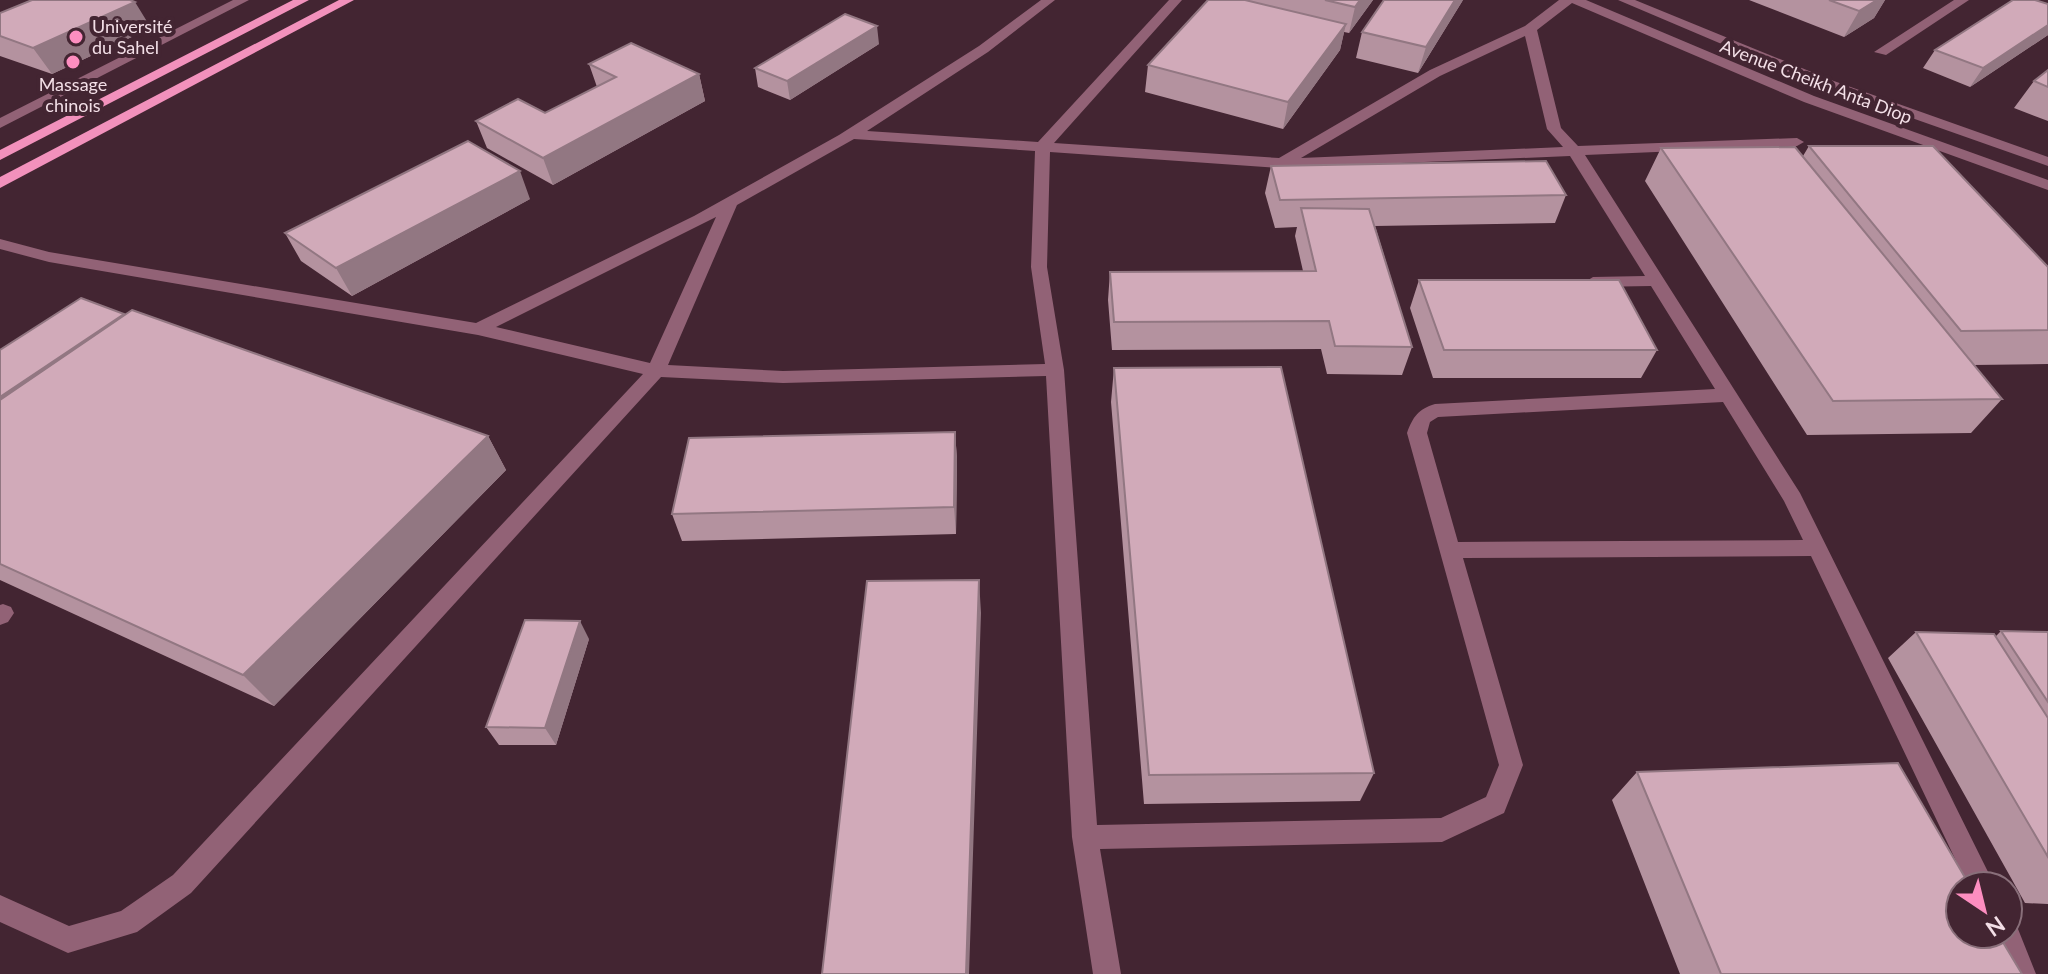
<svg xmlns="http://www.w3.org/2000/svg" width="2048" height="974" font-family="Lato,sans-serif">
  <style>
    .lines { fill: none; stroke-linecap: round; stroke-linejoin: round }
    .minor { fill: #926276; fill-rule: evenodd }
    .major { fill: #f291bc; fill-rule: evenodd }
    .wall { fill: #b4929f }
    .shaded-wall { fill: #927782 }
    .building { fill: #d1aab9; stroke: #927782; stroke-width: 2 }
    .poi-dot { fill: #fd8ec0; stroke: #432532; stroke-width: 3 }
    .labels { text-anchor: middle; stroke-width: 8; stroke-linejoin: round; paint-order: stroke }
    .far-poi-label { font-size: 18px; fill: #f3dfe7; stroke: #432532; text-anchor: start }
    .far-street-label { font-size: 18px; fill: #f3dfe7; stroke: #432532 }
  </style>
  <rect width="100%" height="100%" fill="#432532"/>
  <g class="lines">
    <path class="minor" d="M233,0h16l-249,128v-10z
      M1041,0h14l-67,52 -121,79 171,11 131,-142h13l-128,143 225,15 151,-88 95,-44 34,-26h27l228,96 234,84v10l-244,-88 -232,-99 -35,27 24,98 17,18 219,-8 7,4 -7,4 -212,9 215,338 195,393h-27l-157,-330 -348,2 60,207 -19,48 -62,29 -342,7 21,125h-28l-21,-137 -26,-461 -263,7 -122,-6 -470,516 -54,39 -69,21 -68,-31v-27l69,31 52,-15 52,-36 470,-501 -165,-39 -429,-73 -49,-13v-10l49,13 427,71 218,-107 145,-81 140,-89zM1525,36l22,93 16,18 -262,11 139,-82zM854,139l181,12 -4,116 14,97 -262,7 -115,-6 69,-160zM1050,152l231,16 289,-12 75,120 -52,1 -8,5 8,5 58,-1 64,103 -280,15c-17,5 -22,13 -28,29l92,332 -13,32 -45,21 -344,7 -33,-455 -17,-103zM716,217l-66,146 -154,-36zM1723,402l61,99 19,39 -345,2 -31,-109 3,-11 8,-5z
      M1618,0h17l196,80 217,77v9l-227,-80z
      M1954,0h15l-83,55 -12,-3z
      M3,604l8,3 3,6 -6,9 -8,3v-20z
      M2008,921l8,3 20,50h-25l-18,-40h15z"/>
    <path class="major" d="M293,0h16l-309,160v-10z
      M339,0h15l-354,188v-11z"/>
  </g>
  <path class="wall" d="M1208,0h165l-24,33 -5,-1 -4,18 -57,79 -138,-37 3,-27z
    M1463,0l-45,73 -62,-15 6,-26z
    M1749,0h136l-11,18 -30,19z
    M2048,4v31l-78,52 -47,-19 12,-18z
    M0,13l151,15 -99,46 -52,-18z
    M879,44l-89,56 -32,-13 -3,-19z
    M589,64l110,10 6,27 -152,84 -66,-37 -11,-27 69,-8 52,-26z
    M2048,70v51l-34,-13 20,-27z
    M1809,146l239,121v97l-75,1 29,34 -31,34 -164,2 -162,-254 16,-33 142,8z
    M1271,166l295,29 -11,28 -180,3 37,121 -10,28 -75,-1 -6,-25 -209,1 -4,-50 2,-28 193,-1 -8,-35 2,-9 -22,1 -10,-35z
    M530,199l-178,97 -51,-35 -16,-28z
    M1419,280l238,70 -16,28h-208l-23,-70z
    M124,314l364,122 18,34 -232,236 -274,-126v-230z
    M1114,368l260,405 -14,28 -216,3 -33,-402z
    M955,432l2,27 -1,75 -274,7 -10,-27z
    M2001,631l47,1v272l-23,-1 -137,-245 28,-26 80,4z
    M589,639l-33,106h-57l-13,-18z
    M1637,772l385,202h-342l-68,-174z"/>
  <path class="shaded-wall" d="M1360,0h13l-24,33 6,-26z
    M1455,0h8l-45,73 8,-26z
    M1877,0h8l-11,18 -30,19 15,-26z
    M135,2l16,26 -99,46 -19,-26z
    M1346,24l-6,26 -57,79 5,-27z
    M2048,25v10l-78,52 13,-19z
    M877,26l2,18 -89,56 -3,-19z
    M699,74l6,27 -152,84 -10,-27z
    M520,171l10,28 -178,97 -16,-28z
    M124,314l-124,129v-46z
    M955,432l2,27 -1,75 -2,-27z
    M488,436l18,34 -232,236 -31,-31z
    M979,580l2,33 -12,361h-3z
    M580,621l9,18 -33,106 -11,-17z"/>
  <path class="building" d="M32,0h98l5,2 -102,46 -33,-12v-23z
    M1208,0h37l101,24 -58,78 -140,-37z
    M1325,0h35l-5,7z
    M1384,0h71l-29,47 -64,-15z
    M1829,0h48l-18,11z
    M2013,0h22l13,4v21l-65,43 -48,-18z
    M845,14l32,12 -90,55 -32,-13z
    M631,43l68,31 -156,84 -67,-37 42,-22 27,14 71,-36 -27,-13z
    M2048,70v17l-14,-6z
    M468,141l52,30 -184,97 -51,-35z
    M1809,146h124l115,121v63l-87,1z
    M1795,147l207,252 -169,2 -172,-253z
    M1546,161l20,34 -286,5 -9,-34z
    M1301,208l68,1 43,138 -77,-1 -6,-25 -215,1 -4,-50 206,-1z
    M1419,280h200l38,70h-213z
    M81,298l43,16 -124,83v-47z
    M132,310l356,126 -245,239 -243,-111v-164z
    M1281,367l93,406 -225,2 -35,-407z
    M955,432l-1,75 -282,7 17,-76z
    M979,580l-13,394h-144l45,-393z
    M525,620l55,1 -35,107 -59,-1z
    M2001,631l47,1v70z
    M1916,632l78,2 54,84v139z
    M1898,763l72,123h-10v48h38l24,40h-301l-84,-202z"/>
  <g class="poi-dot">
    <circle cx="76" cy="37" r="8"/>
    <circle cx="73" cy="62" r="8"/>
  </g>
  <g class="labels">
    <g class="far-poi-label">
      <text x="92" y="33">Université<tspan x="92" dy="21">du Sahel</tspan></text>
      <text x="73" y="91" text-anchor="middle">Massage<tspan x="73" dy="21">chinois</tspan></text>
    </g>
    <g class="far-street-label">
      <text transform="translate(1816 82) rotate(21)" y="6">Avenue Cheikh Anta Diop</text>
    </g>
  </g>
  <g transform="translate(1984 910) rotate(145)"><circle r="38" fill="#432532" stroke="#896f7a" stroke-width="2"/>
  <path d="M0-6L14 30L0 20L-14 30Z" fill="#fd8ec0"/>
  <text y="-12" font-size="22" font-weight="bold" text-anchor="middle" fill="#f3dfe7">N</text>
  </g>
</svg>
